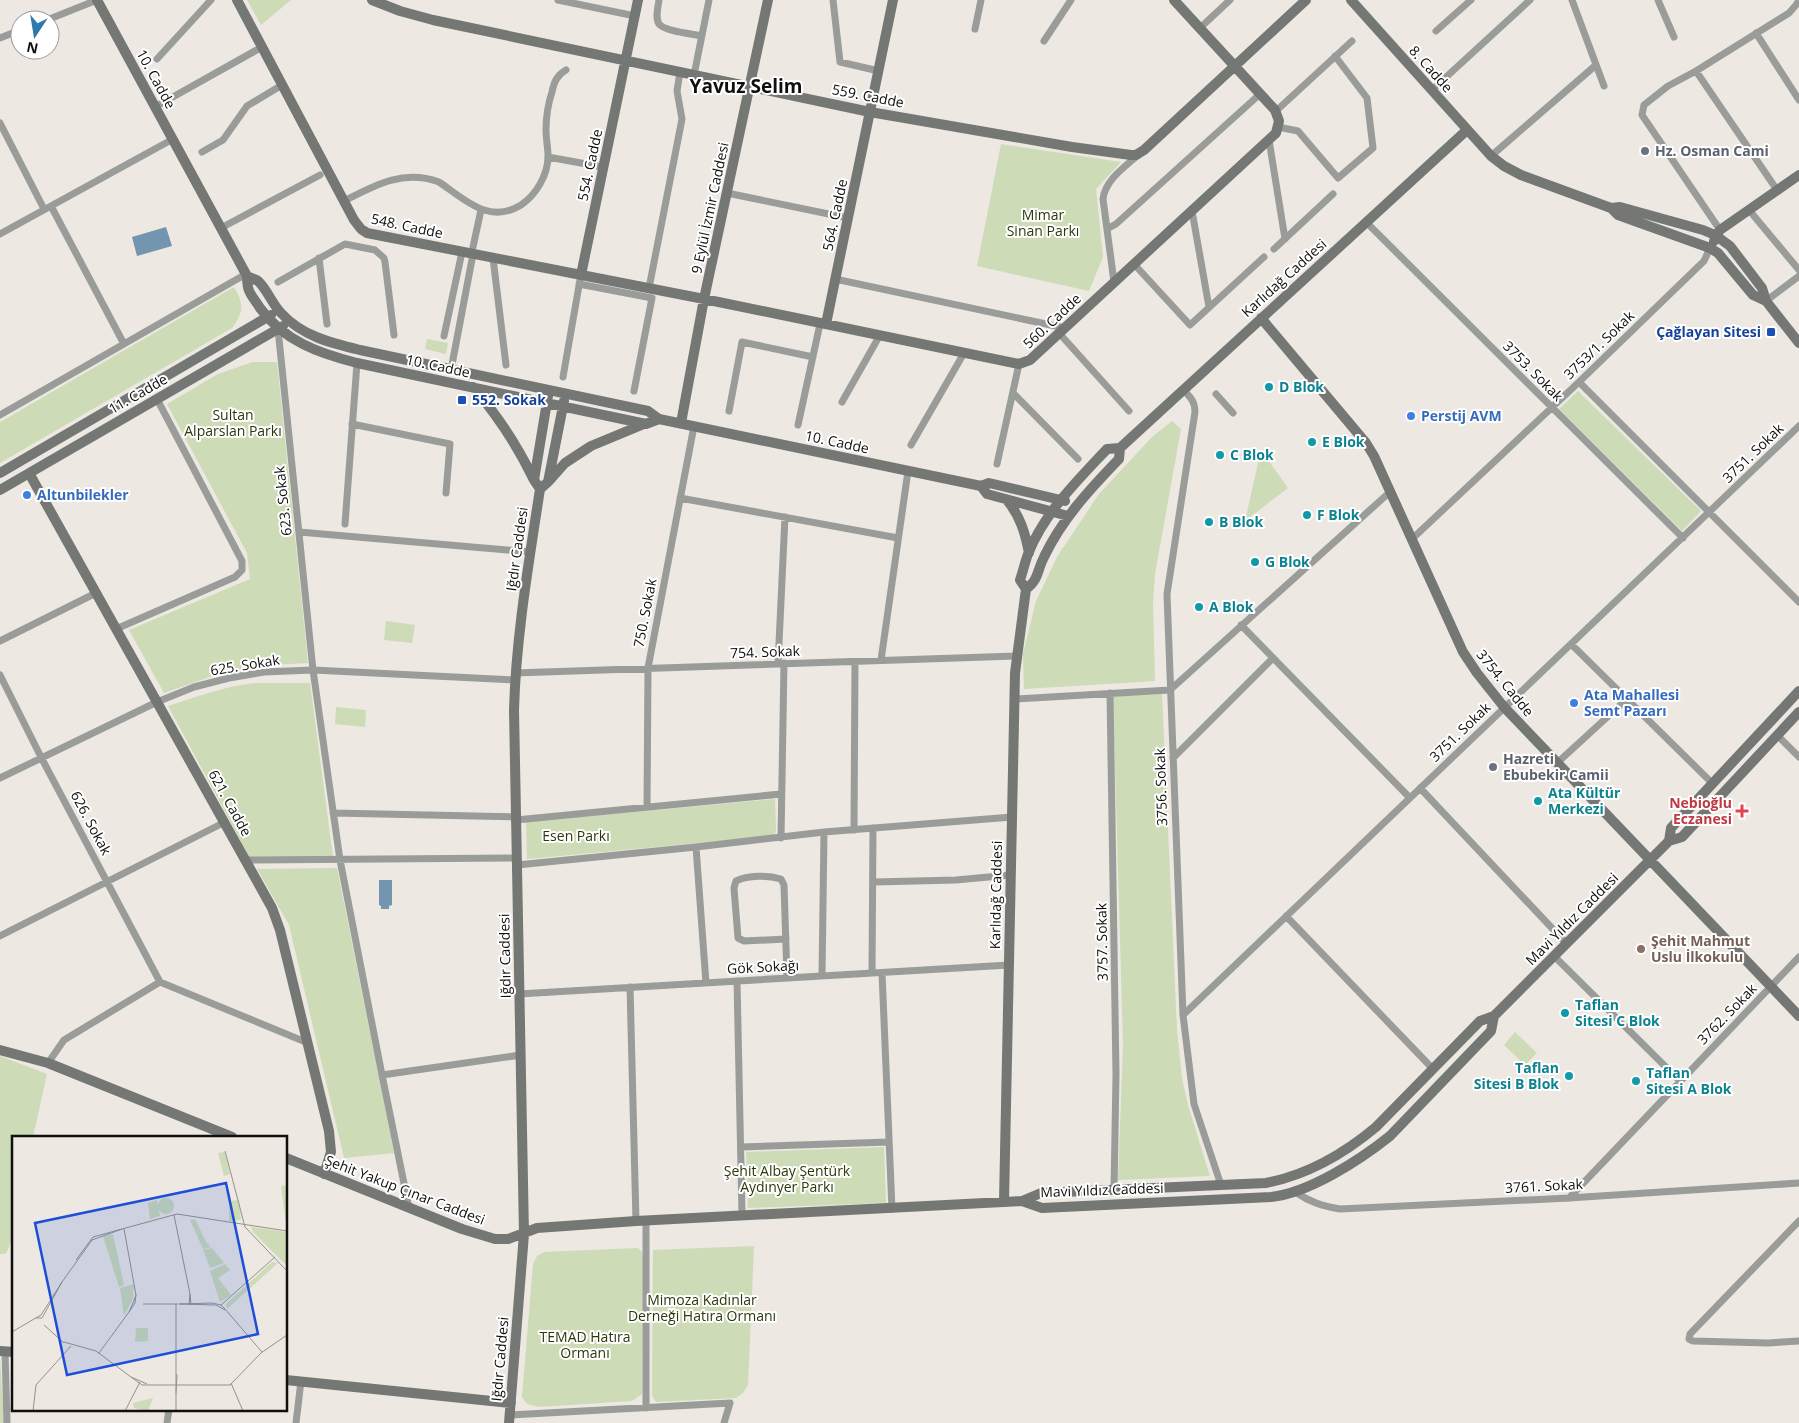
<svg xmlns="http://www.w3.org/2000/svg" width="1799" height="1423" font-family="'Open Sans',sans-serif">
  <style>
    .green { fill: #cddbb6 }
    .water { fill: #7395b0 }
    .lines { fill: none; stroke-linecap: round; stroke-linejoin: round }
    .street { stroke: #9a9c9a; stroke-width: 7 }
    .secondary { stroke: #747774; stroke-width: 10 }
    .worship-dot { fill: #6b7280; stroke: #fff; stroke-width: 2 }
    .transit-dot { fill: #1a4fb4; stroke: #fff; stroke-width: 2 }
    .culture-dot { fill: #0f9aa8; stroke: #fff; stroke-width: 2 }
    .shop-dot { fill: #3f7fe0; stroke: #fff; stroke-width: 2 }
    .health-dot { fill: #e0444e; stroke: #fff; stroke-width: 2 }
    .education-dot { fill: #8d6e63; stroke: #fff; stroke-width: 2 }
    .labels { text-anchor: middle; stroke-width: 4; stroke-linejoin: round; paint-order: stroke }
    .street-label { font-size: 14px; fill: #100f0d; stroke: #fff }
    .worship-label { font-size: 14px; font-weight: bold; fill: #5b616d; stroke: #fff; text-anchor: start }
    .park-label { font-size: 14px; fill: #2b380b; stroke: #fff }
    .transit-label { font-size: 14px; font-weight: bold; fill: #164399; stroke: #fff; text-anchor: end }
    .culture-label { font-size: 14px; font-weight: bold; fill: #0d838f; stroke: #fff; text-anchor: start }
    .shop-label { font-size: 14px; font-weight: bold; fill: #366cbe; stroke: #fff; text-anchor: start }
    .health-label { font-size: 14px; font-weight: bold; fill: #be3a42; stroke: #fff; text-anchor: end }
    .education-label { font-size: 14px; font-weight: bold; fill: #785e54; stroke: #fff; text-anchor: start }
    .district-label { font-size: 19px; font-weight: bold; fill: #100f0d; stroke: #fff }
    .inset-road { fill: none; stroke: #95918d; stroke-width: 1 }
    .view { fill: #1d4ed8; fill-opacity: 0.15; stroke: #1d4ed8; stroke-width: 2.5 }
    .inset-edge { fill: none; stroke: #100f0d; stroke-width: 2.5 }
  </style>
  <rect width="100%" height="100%" fill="#ede8e2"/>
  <path class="green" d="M247,0h44l-30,25z
    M1001,144l120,18 -25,27 7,68 -14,34 -112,-25z
    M234,287c10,17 10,25 -2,41l-232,135v-41z
    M427,339l21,4 -2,11 -21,-5z
    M253,362h24l31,301 -38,2 -43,6 -63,22 -35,-63 121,-51 -3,-26 -80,-149 51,-30z
    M1578,391l123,120 -19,20 -123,-122z
    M1172,421l9,8 -26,145 -2,30 2,77 -131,8 -1,-35 13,-53 21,-44 42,-63 53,-57z
    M1261,450l27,38 -43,33z
    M386,621l29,4 -3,18 -28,-3z
    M255,683h55l23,174 -83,1 -82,-152c29,-9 57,-20 87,-23z
    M1162,694l15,336 5,48 6,27 22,71 -92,4 5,-135 -10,-349z
    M336,707l30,3 -1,17 -30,-3z
    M775,799l1,32 -2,5 -247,23 -1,-37z
    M337,868l57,285 -50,5 -55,-233 -32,-56z
    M1515,1032l22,21 -12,12 -21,-20z
    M0,1056l47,18 -14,63h-19c0,22 5,104 -9,117h-5z
    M884,1147l2,56 -138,5 -2,-56z
    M754,1246l-6,139 -5,8 -7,5 -80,4 -4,-7 1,-145z
    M638,1248l4,4 1,6 -1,136 -10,7 -93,6 -12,-3 -5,-7 11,-133 4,-8 7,-4z
    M0,1356l4,67h-4z"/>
  <path class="water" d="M166,227l6,19 -35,10 -5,-19z
    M379,880h13v25l-3,1v3h-8v-3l-2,-1z"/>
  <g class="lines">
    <path class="street" d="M558,0l77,16
      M659,0c-1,7 -4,18 0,24 5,7 34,10 43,12
      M833,0l7,62 39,9
      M1572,0l32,86
      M1658,0l16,37
      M47,20l50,-20
      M1200,28l30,-28
      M975,29l6,-29
      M1436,31l35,-31
      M1756,33l43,67
      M0,38l20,-8
      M1044,41l27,-41
      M157,59l54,-59
      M1696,71l81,119
      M694,75l15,-75
      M1432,90l98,-90
      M155,107l107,-60
      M1276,111l76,-70
      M0,123l44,86
      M1278,127l20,4 40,47 35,-30 -6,-50 -32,-42
      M1269,140l16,99
      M202,152l21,-12 24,-34 35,-21
      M1491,156l105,-91
      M548,157l55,10
      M727,193l121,25
      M344,201c31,-16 59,-32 95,-19 25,17 50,43 82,23 15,-10 27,-30 27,-49 0,-8 -2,-17 -2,-26 0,-13 2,-26 6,-38 2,-10 5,-17 14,-22
      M51,206l73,138
      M1749,210l50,60
      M1192,211l17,96
      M1366,222l317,316
      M221,228l99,-53
      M1107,229l9,-5 144,-130
      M1720,230l-78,-115 2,-10 24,-19 28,-15 93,-58 7,-8 3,-5
      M0,234l173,-95
      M473,247l8,-37
      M1274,249l59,-55
      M319,258l8,66
      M493,258l13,107
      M1134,264l56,61 74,-68
      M835,279l230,49
      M278,282l67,-38 30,6 9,8 1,4 9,73
      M1114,282l-11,-83c2,-19 22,-32 35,-44
      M579,284l73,14 -18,93
      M649,288l33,-169 -5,-28 3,-19
      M1766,301l33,-25
      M278,329l35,341 27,190 42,215
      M1059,333l70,78
      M444,336l18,-84
      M451,370l22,-116
      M563,377l17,-97
      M1579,382l220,220
      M1183,389c7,8 12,12 12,23l-28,182 16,421 11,89 27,81
      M1013,393l65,66
      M1216,394l17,19
      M842,402l38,-67
      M729,411l13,-69 71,15
      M0,415l246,-141
      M352,424l98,20 -4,49
      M798,425l22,-101
      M911,445l53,-92
      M997,464l22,-100
      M680,498l218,40
      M345,524l12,-161
      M299,532l232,20
      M1412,539l167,-157 125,-121 6,-13
      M1241,625l169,173
      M116,629l119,-52 7,-7v-9l-85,-162
      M0,641l96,-48
      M1571,644l141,139
      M881,660l27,-189
      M778,664l7,-147
      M515,673l501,-17
      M0,675l42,84 118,223
      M1110,693l6,381 -2,116
      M1014,699l156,-9 221,-199
      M1777,735l22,22
      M1173,758l100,-100
      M1557,763l70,-64
      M0,778l157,-76 37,-15 35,-9 35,-6 49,-2 202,10
      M1420,788l146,155
      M647,807l1,-139 46,-242
      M333,813l183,4
      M516,820l265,-26
      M854,830l1,-168
      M781,838l3,-175
      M696,847l10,136
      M246,860l271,-2
      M517,865l179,-18 128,-15 188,-15
      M874,882l82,-2 54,-5
      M1286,916l147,153
      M0,936l225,-114
      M786,939l-42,2 -6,-3 -4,-50 2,-7c12,-6 32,-6 45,-2l3,6 3,93
      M1554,956l126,125
      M872,973l1,-145
      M882,973l10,236
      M822,976l2,-144
      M737,981l5,234
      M630,987l6,234
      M519,994l490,-29
      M1183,1015l616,-589
      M48,1063l16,-23 96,-58 148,61
      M741,1147l148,-5
      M1295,1192c15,10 27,14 45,17l229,-11 230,-15
      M1569,1198l230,-241
      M409,1208l-27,-133 139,-20
      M1799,1221l-109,113 -1,5 4,2 75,2 31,-2
      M5,1351l2,72
      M646,1408v-188
      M510,1415l220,-12 -6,20
      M167,1423l2,-14
      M296,1423l5,-42"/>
    <path class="secondary" d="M97,0l150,276c0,17 4,18 13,32 24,33 58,45 97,55l289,61 13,-5 -11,-8 -288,-61c-29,-7 -58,-14 -79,-37 -9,-9 -14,-24 -23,-32 -3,-2 -8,-3 -11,-5
      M237,0l117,220 7,9 6,4 337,66 315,65 11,-4 246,-227 3,-12 -4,-11 -101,-110
      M372,0l28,11 33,9 437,92 202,35 59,8h5l8,-5 162,-150
      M1351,0l140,156 13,10 17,9 90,33 9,-1 83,23 12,5 15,11 32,42 4,13 33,42
      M1611,208l7,7 92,33 8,5 35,42 13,6
      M1714,241l6,-11 79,-55
      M581,275l57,-275
      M1261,318l105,125 8,13 89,196 14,21 27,34 295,309
      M826,324l67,-324
      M473,387c26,30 44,58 61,93
      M548,396l-14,84 6,9 8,-7 16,-81
      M659,419l322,67
      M681,423l23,-124 64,-299
      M1120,448l347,-318
      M1120,448l-1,11c-29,30 -57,60 -75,98 -7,13 -5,23 -18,32l-6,-9c3,-9 5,-18 8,-26 16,-41 50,-74 79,-105z
      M0,473l271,-158
      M29,473l243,435 8,22 49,201 2,21 -7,22
      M549,481l16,-18 26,-17 53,-22
      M0,490l283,-164
      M1007,500c13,16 18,32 22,53
      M1065,501l-76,-18 -8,3 6,8 81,22
      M1799,691l-128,137 -2,13 13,-4 117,-125
      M1494,1016l-3,15 -101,105c-30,24 -81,57 -119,61l-229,11 -20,-7 19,-8 225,-10c41,-8 79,-30 110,-56l104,-106 14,-5 175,-175
      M0,1050l48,13 184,74
      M286,1158l176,71 33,10h13l29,-11 99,-7 386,-20
      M1004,1202l11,-529 11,-84
      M0,1351l14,1
      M286,1380l225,23
      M509,1423l15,-189 -10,-524c2,-74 15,-148 26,-221"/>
  </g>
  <g class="worship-dot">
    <circle cx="1645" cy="151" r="5"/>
    <circle cx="1493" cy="767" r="5"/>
  </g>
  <g class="transit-dot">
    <rect x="1766" y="327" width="10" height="10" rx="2.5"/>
    <rect x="457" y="395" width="10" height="10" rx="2.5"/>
  </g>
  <g class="culture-dot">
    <circle cx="1269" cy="387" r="5"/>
    <circle cx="1312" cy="442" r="5"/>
    <circle cx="1220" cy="455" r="5"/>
    <circle cx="1307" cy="515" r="5"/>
    <circle cx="1209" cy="522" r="5"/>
    <circle cx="1255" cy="562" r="5"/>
    <circle cx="1199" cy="607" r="5"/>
    <circle cx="1538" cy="801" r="5"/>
    <circle cx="1565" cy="1013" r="5"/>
    <circle cx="1569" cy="1076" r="5"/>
    <circle cx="1636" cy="1081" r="5"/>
  </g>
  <g class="shop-dot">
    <circle cx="1411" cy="416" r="5"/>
    <circle cx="27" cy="495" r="5"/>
    <circle cx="1574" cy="703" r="5"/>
  </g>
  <path class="health-dot" d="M1739.5 803.5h5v5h5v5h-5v5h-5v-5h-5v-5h5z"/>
  <circle class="education-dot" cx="1641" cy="949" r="5"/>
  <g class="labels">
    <g class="street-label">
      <text transform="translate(1431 69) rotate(48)" y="5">8. Cadde</text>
      <text transform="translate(156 79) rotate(61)" y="5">10. Cadde</text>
      <text transform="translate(868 96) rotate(11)" y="5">559. Cadde</text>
      <text transform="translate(590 165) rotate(-78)" y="5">554. Cadde</text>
      <text transform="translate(710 208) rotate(-78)" y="5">9 Eylül İzmir Caddesi</text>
      <text transform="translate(835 215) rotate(-78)" y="5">564. Cadde</text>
      <text transform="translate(407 226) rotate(12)" y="5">548. Cadde</text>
      <text transform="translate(1284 278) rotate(-42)" y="5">Karlıdağ Caddesi</text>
      <text transform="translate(1052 321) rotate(-43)" y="5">560. Cadde</text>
      <text transform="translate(1599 345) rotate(-44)" y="5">3753/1. Sokak</text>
      <text transform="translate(438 366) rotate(12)" y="5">10. Cadde</text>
      <text transform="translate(1533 371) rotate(45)" y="5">3753. Sokak</text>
      <text transform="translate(138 394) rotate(-30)" y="5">11. Cadde</text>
      <text transform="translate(837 442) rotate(12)" y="5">10. Cadde</text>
      <text transform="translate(1753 453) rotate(-44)" y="5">3751. Sokak</text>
      <text transform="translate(283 501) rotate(-96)" y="5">623. Sokak</text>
      <text transform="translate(517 549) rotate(-82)" y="5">Iğdır Caddesi</text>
      <text transform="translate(645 613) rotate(-79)" y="5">750. Sokak</text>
      <text transform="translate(765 652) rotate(-2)" y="5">754. Sokak</text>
      <text transform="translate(245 665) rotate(-9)" y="5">625. Sokak</text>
      <text transform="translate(1505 683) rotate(51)" y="5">3754. Cadde</text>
      <text transform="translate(1460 732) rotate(-44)" y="5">3751. Sokak</text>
      <text transform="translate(1161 787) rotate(-92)" y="5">3756. Sokak</text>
      <text transform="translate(230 803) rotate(61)" y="5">621. Cadde</text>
      <text transform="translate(91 823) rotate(62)" y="5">626. Sokak</text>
      <text transform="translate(996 895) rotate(-89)" y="5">Karlıdağ Caddesi</text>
      <text transform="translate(1572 919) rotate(-45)" y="5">Mavi Yıldız Caddesi</text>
      <text transform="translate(1102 942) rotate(-91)" y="5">3757. Sokak</text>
      <text transform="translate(505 956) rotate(-91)" y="5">Iğdır Caddesi</text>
      <text transform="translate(763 967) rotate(-3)" y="5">Gök Sokağı</text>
      <text transform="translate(1727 1014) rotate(-46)" y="5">3762. Sokak</text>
      <text transform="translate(1544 1186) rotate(-3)" y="5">3761. Sokak</text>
      <text transform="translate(405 1190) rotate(21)" y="5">Şehit Yakup Çınar Caddesi</text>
      <text transform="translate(1102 1190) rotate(-2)" y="5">Mavi Yıldız Caddesi</text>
      <text transform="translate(500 1359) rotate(-85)" y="5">Iğdır Caddesi</text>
    </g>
    <g class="worship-label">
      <text x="1655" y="156">Hz. Osman Cami</text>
      <text x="1503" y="764">Hazreti<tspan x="1503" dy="16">Ebubekir Camii</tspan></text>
    </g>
    <g class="park-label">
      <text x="1043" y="220">Mimar<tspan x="1043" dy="16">Sinan Parkı</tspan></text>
      <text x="233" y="420">Sultan<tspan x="233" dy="16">Alparslan Parkı</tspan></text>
      <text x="576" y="841">Esen Parkı</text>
      <text x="787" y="1176">Şehit Albay Şentürk<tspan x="787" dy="16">Aydınyer Parkı</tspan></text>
      <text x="702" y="1305">Mimoza Kadınlar<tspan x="702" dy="16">Derneği Hatıra Ormanı</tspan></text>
      <text x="585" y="1342">TEMAD Hatıra<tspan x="585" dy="16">Ormanı</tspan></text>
    </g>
    <g class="transit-label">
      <text x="1761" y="337">Çağlayan Sitesi</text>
      <text x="472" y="405" text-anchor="start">552. Sokak</text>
    </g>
    <g class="culture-label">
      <text x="1279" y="392">D Blok</text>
      <text x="1322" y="447">E Blok</text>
      <text x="1230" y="460">C Blok</text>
      <text x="1317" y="520">F Blok</text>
      <text x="1219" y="527">B Blok</text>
      <text x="1265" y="567">G Blok</text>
      <text x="1209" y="612">A Blok</text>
      <text x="1548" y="798">Ata Kültür<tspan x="1548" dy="16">Merkezi</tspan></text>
      <text x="1575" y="1010">Taflan<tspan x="1575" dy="16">Sitesi C Blok</tspan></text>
      <text x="1559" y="1073" text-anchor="end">Taflan<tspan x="1559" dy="16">Sitesi B Blok</tspan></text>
      <text x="1646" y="1078">Taflan<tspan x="1646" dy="16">Sitesi A Blok</tspan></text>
    </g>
    <g class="shop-label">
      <text x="1421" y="421">Perstij AVM</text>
      <text x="37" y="500">Altunbilekler</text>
      <text x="1584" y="700">Ata Mahallesi<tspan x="1584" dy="16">Semt Pazarı</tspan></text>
    </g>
    <g class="health-label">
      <text x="1732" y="808">Nebioğlu<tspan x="1732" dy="16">Eczanesi</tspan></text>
    </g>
    <g class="education-label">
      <text x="1651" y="946">Şehit Mahmut<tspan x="1651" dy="16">Uslu İlkokulu</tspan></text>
    </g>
    <g class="district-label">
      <text x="746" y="93">Yavuz Selim</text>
    </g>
  </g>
  <g transform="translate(12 1136)">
    <rect width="275" height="275" fill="#ede8e2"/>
    <path d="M213,16l5,22 -6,2 -6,-23zM275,49v46l-6,-45zM146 70a8 8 0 1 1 16 0a8 8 0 1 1-16 0ZM145,64l3,16 -10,3 -2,-16zM227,64l2,20 -12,1v-20zM183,83l11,23 5,5 -8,2 -13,-29zM239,91l36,5v34l-34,-34zM101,98l11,51 -5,2 -16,-51zM200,112l12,15 -14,5 -7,-18zM260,126l6,1 -51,46 -1,-5zM213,128l5,6 -12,8 13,17 -11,7 -10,-31zM122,148l-1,15 -9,17 -4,-28zM124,192h12v13l-13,1zM141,262l-5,13 -14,-3 -1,-5z" fill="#cddbb6"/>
    <path class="inset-road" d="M213,15l20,76 42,44M162,79l16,79M110,93l55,-15 110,17M112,93l12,66M50,146l30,-42 30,-11 -29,8 -17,23M124,159l-1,8 -6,9 4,-9zM131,168h35M164,168v70M177,169l1,-11 1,11M209,169l54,-48M213,174l-9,-5 -37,-1 33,-1 9,2 4,4 37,43M32,189l20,18M0,196l22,-13 7,-4 21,-33 -20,36h-6M52,206l32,9 35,26 16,7M87,217l30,-41M164,238l1,1 -1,18zM119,241l11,8h88l31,-32 26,-18M219,247l12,28M21,275l3,-26 35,-39M113,275l15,-29M164,275v-18"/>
    <path class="view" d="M214,47l32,151 -191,41 -32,-152z"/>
    <rect width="275" height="275" class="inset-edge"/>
  </g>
  <g transform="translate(35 35) rotate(192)"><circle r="24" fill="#ffffff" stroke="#9f9f9e"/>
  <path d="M0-4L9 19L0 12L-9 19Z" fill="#2e78ab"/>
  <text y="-8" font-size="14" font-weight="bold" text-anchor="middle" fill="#100f0d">N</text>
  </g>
</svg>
